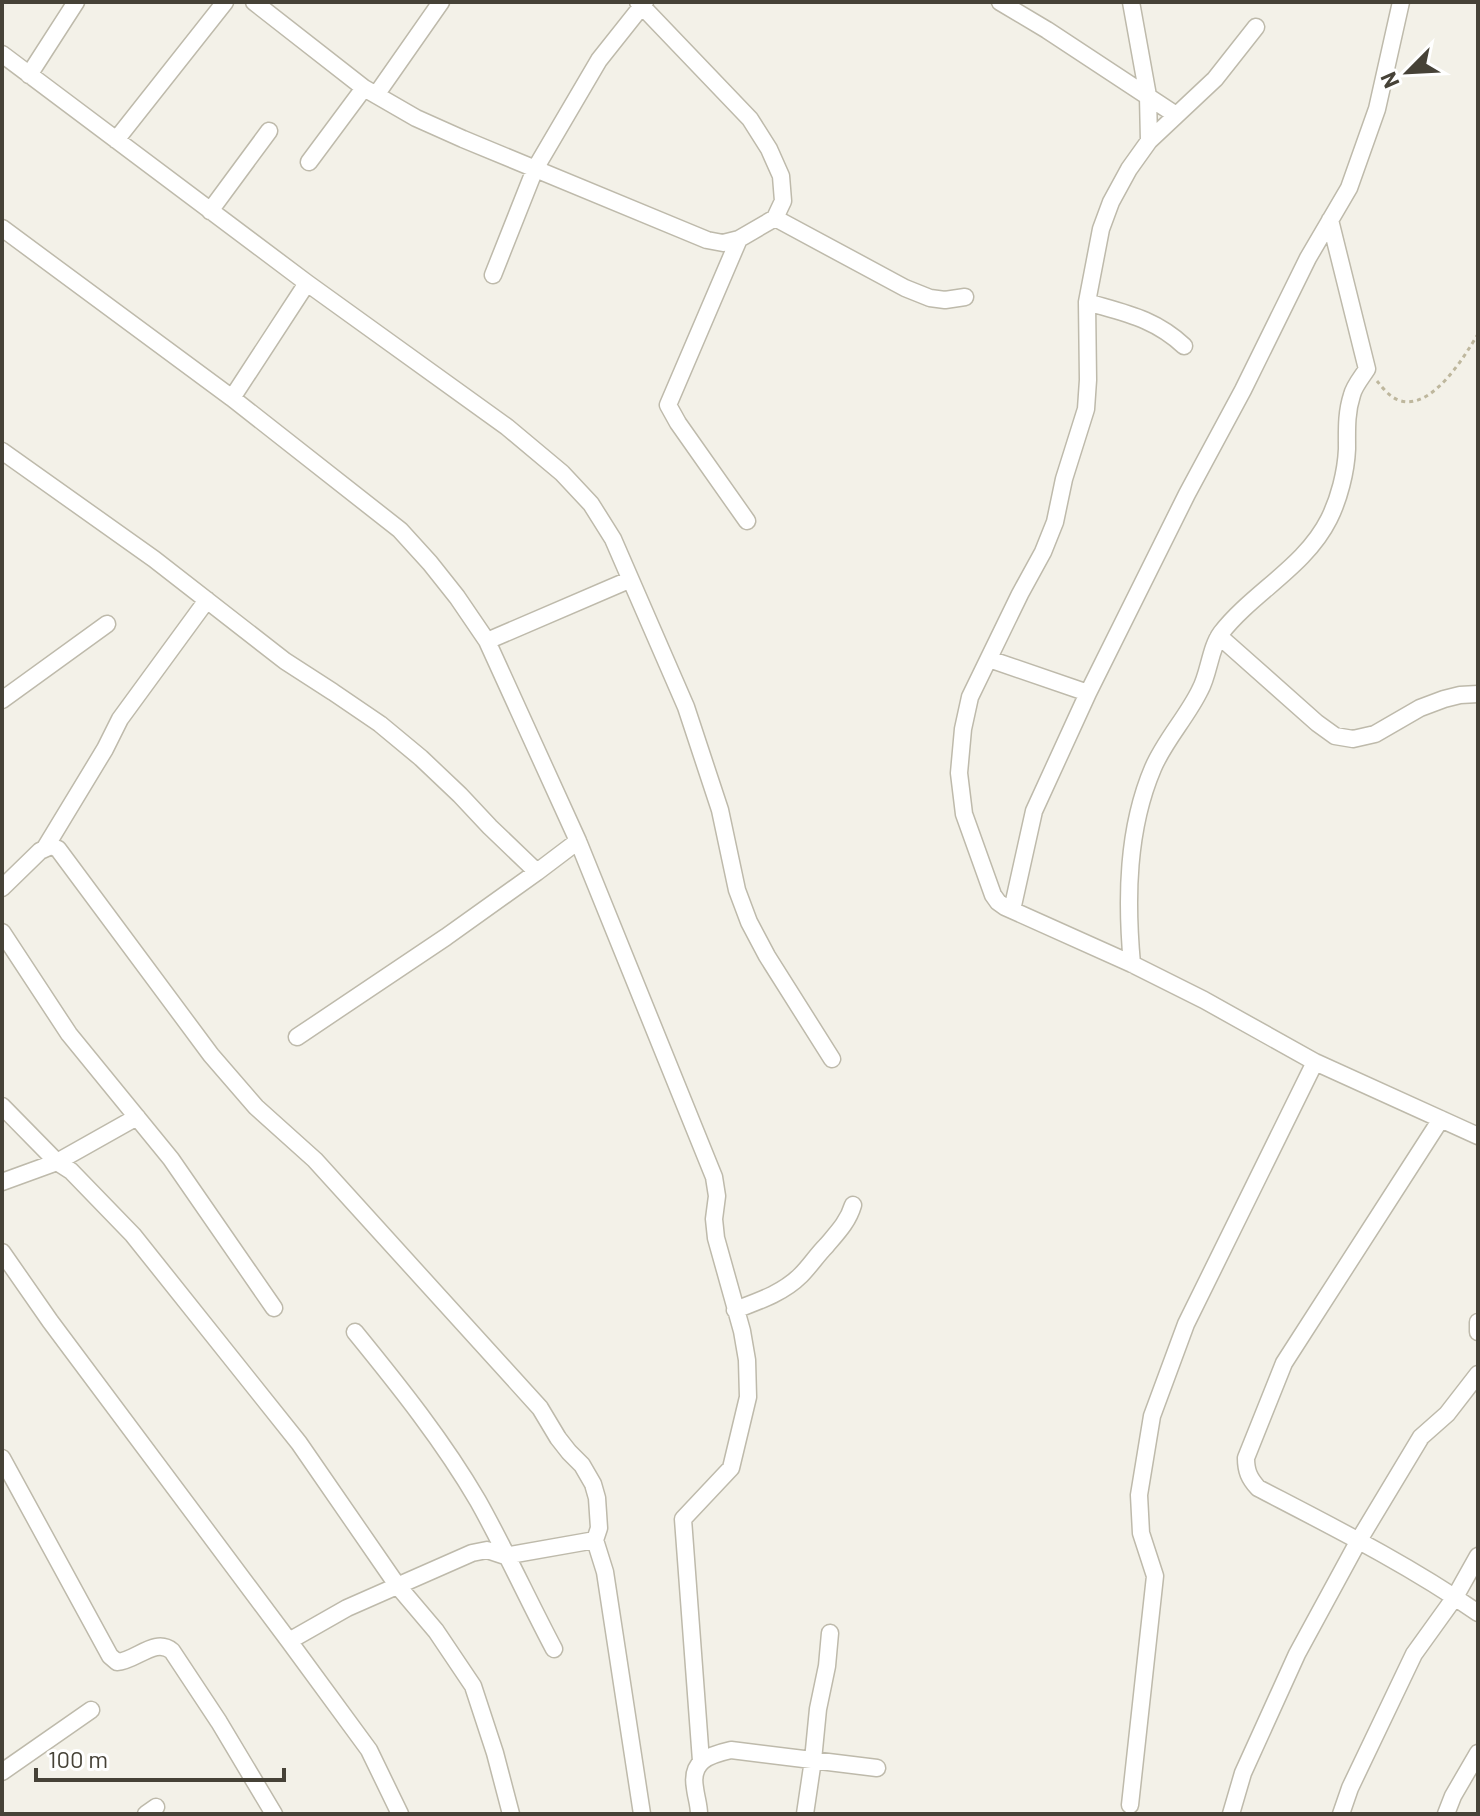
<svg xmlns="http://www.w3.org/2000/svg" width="1480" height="1816" font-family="Barlow,sans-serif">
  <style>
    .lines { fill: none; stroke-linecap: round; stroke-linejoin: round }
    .minor-casing { stroke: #bebaab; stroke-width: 19 }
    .path { stroke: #beb79d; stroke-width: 3; stroke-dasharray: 4 4; stroke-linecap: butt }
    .minor { stroke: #fff; stroke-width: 16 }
  </style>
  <rect width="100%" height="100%" fill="#f3f1e8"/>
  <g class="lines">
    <g class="minor-casing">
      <path id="minor" d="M254,2l110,86 52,30 47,21 244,101 16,3 16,-4 36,-21 8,-17 -2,-25 -12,-27 -19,-30 -112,-117
        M1000,2l47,28 129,85
        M1131,2l17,94 1,45
        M1256,27l-41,52 -66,62 -20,28 -18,33 -10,27 -14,73 1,78 -2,29 -22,70 -9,43 -12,30 -23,42 -50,103 -7,32 -4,44 5,41 29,81 5,7 7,5 127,57 72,36 111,62 163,74
        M2,54l305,229 200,144 55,46 29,31 22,35 73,168 34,103 17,80 12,32 18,34 65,103
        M29,75l47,-73
        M376,95l65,-93
        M116,140l109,-138
        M309,162l55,-74
        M210,211l59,-80
        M775,218l130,70 25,10 15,2 20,-3
        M2,228l230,170 168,132 30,33 27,34 30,44 91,200 136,336 3,19 -3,23 2,19 26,93 5,29 1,37 -17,71 -48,51 18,242
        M739,239l-71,166 10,18 69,98
        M493,275l42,-106 64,-109 46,-58
        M1087,302c37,11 67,16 97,44
        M232,398l75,-115
        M2,451l152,108 131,102 48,31 47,32 41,34 39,37 30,32 47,45 41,-31
        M1219,636l98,87 18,13 18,3 22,-5 45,-26 24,-9 16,-4 18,-1
        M487,641l142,-61
        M989,659l99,34
        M2,700l105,-76
        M45,848l60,-99 15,-30 87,-119
        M2,888l38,-37 11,-5 7,3 153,206 45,52 59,53 225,248 18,30 11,14 13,13 11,19 4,14 2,30 -4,12 10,32 37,242
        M1012,910l22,-99 54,-118 99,-199 56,-104 65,-132 41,-70 28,-79 24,-107
        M2,932l67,102 102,125 103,149
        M1132,964c-6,-65 -5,-135 21,-196 12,-28 34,-51 47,-78 9,-16 10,-42 21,-57 32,-41 84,-66 108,-114 10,-20 17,-47 18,-70 0,-18 -1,-36 5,-54 2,-9 10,-18 15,-26l-37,-149
        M297,1037l149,-100 91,-65
        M2,1106l55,56 14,9 62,64 166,208 98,142 39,46 37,55 22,67 16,61
        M1441,1119l-157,244 -38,95c0,13 3,20 12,30 75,39 151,77 220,125
        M2,1182l55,-20 80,-45
        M2,1252l48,69 239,320 80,109 31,64
        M735,1310c24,-9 48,-17 66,-35 9,-9 16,-20 25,-29 11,-13 22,-24 27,-41
        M1478,1322v10
        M355,1332c44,54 88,109 123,169 27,48 50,99 76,148
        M2,1458l108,198 7,6c19,-1 38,-25 55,-11l47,71 55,92
        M289,1641l58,-33 125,-55 15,-3 18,6 90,-16
        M2,1772l89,-62
        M1130,1805l25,-229 -14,-43 -2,-38 13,-79 34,-92 129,-262
        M146,1814l10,-7
        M699,1814c0,-9 -3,-17 -4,-26 -5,-27 14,-33 36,-38l146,18
        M805,1814l8,-54 5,-51 9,-43 3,-33
        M1231,1814l12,-41 54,-119 62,-114 62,-103 26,-23 31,-40
        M1341,1814l9,-26 64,-134 41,-57 23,-41
        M1446,1814l7,-18 25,-43"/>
    </g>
    <path class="path" d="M1377,381c6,7 13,17 24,20 32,8 63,-44 77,-67"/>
    <use href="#minor" class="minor"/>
  </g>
  <rect width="1480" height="1816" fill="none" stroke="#464237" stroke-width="8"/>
  <g transform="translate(1408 72) rotate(246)" stroke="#ffffff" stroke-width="6" paint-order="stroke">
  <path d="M0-6L14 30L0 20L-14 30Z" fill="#464237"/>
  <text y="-12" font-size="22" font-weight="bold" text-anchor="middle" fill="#464237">N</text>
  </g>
  <path d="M36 1768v12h248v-12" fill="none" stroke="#464237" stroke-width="4"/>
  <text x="48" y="1768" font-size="24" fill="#464237" stroke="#ffffff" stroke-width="6" paint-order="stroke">100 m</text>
</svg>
